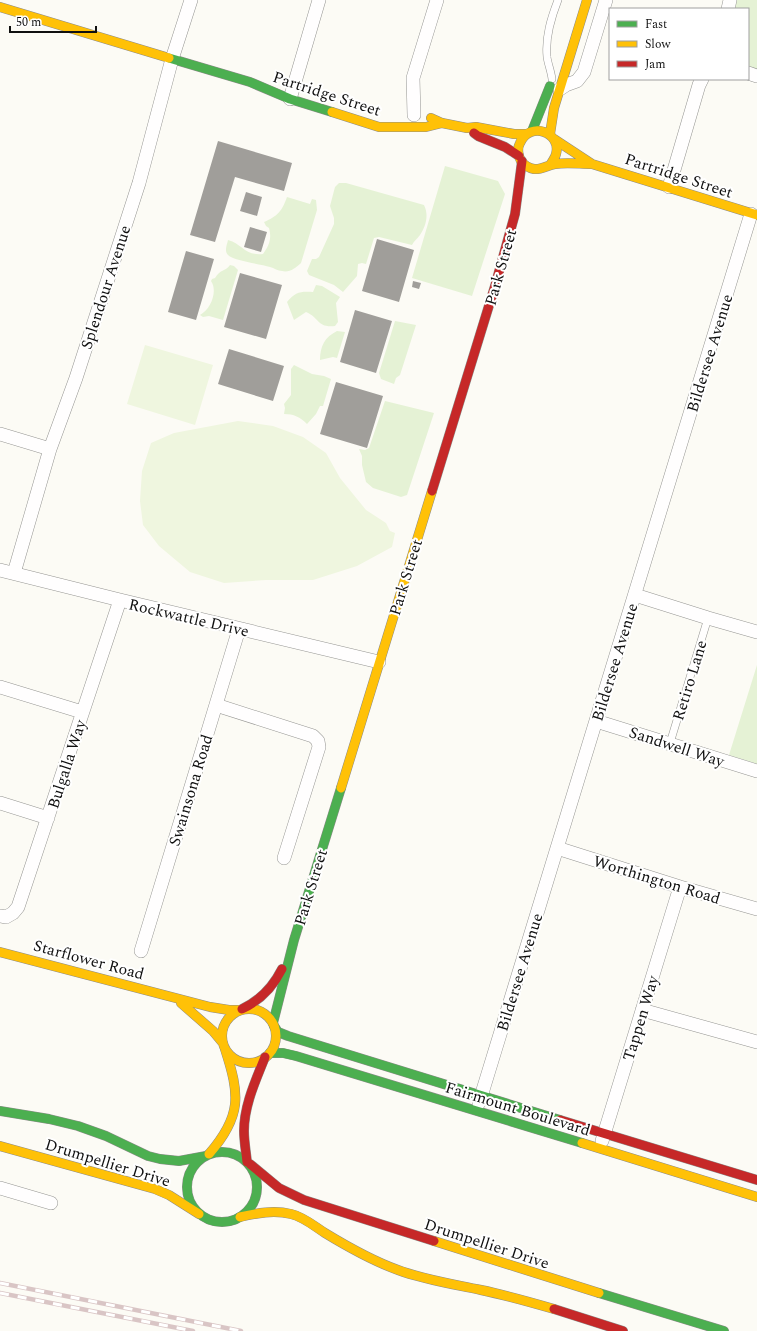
<svg xmlns="http://www.w3.org/2000/svg" width="757" height="1331" font-family="Spectral,serif">
  <style>
    .green { fill: #e5f2d5 }
    .pitch { fill: #eff6df }
    .building { fill: #a09e9a }
    .lines { fill: none; stroke-linecap: round; stroke-linejoin: round }
    .lane-casing { stroke: #969693; stroke-width: 8 }
    .street-casing { stroke: #969693; stroke-width: 14 }
    .fast-casing { stroke: #8d8c8a; stroke-width: 10 }
    .slow-casing { stroke: #8d8c8a; stroke-width: 10 }
    .jam-casing { stroke: #8d8c8a; stroke-width: 10 }
    .lane { stroke: #fffefe; stroke-width: 7 }
    .street { stroke: #fffefe; stroke-width: 13 }
    .fast { stroke: #4caf50; stroke-width: 9 }
    .slow { stroke: #ffc107; stroke-width: 9 }
    .jam { stroke: #c62828; stroke-width: 9 }
    .rail-casing { stroke: #d9c5c5; stroke-width: 4.5 }
    .rail { stroke: #fff; stroke-width: 3; stroke-dasharray: 9; stroke-linecap: butt }
    .labels { text-anchor: middle; stroke-width: 4; stroke-linejoin: round; paint-order: stroke }
    .street-label { font-size: 16px; fill: #101010; stroke: #fff }
  </style>
  <rect width="100%" height="100%" fill="#fcfbf5"/>
  <path class="green" d="M733,0h24v73l-9,-3v-61h-18z
    M445,166l53,15 7,13 -33,102 -60,-18z
    M339,183h7l78,22c5,10 2,21 -4,30 -3,4 -6,6 -8,10l-33,-8 -5,1 -8,26 -4,-1 -4,1 -1,12 -14,16 -9,-7 -25,-10 -2,-4 5,-12h4l3,-2 15,-33v-6l-4,-12 5,-19z
    M287,197l23,7 2,-5 4,1 1,10 -16,53c-5,5 -12,10 -19,8 -4,0 -8,-3 -12,-4 -9,-3 -36,-6 -42,-12 -4,-4 -1,-10 0,-15 15,4 16,16 35,14 6,-8 9,-15 6,-26l-3,-2 -2,-4c14,-6 18,-11 23,-25z
    M230,265l4,1 4,4 -15,50 -14,-4 -6,1 -3,-2c11,-6 18,-24 11,-34l1,-2 3,-1c5,-9 10,-6 15,-13z
    M316,285l6,1 18,11 -4,6 2,19 -3,4c-18,2 -15,-8 -29,-14l-12,8 -7,-18c8,-10 14,-11 26,-10z
    M395,321l21,4 -16,50 -4,3 -2,6 -13,-5 -2,-6z
    M337,331l8,1 -8,26 -4,-1 -13,3c0,-14 5,-23 17,-29z
    M294,365l18,9 12,2 7,3 -8,27h-3l-4,8 -9,10c-7,-7 -13,-10 -23,-10l1,-6 -1,-4 7,-9v-26z
    M385,401l49,12 -27,82 -6,2 -28,-9 -7,-6 -4,-17v-9l-3,-7 6,1 4,-2z
    M757,665v99l-28,-9z"/>
  <path class="pitch" d="M145,345l68,20 -18,60 -68,-21z
    M238,421l35,5 30,11 23,16 14,25 26,32 20,13 4,8 5,2 -3,14 -35,19 -44,14h-47l-42,3 -34,-11 -31,-26 -16,-21 -3,-24 2,-30 9,-28 23,-10z"/>
  <path class="building" d="M218,141l74,22 -8,28 -49,-14 -20,65 -25,-7z
    M246,192l16,5 -5,19 -17,-5z
    M250,227l17,5 -6,20 -17,-5z
    M377,239l37,11 -15,52 -37,-11z
    M186,251l28,8 -18,61 -28,-8z
    M240,273l42,12 -16,54 -42,-12z
    M413,281l8,2 -2,6 -7,-2z
    M355,310l37,11 -16,52 -36,-11z
    M229,349l55,17 -11,35 -55,-17z
    M336,382l47,14 -16,52 -47,-14z"/>
  <g class="lines">
    <g class="lane-casing">
      <path id="lane" d="M552,79c-1,-8 -4,-15 -5,-22 -2,-20 4,-39 11,-57
        M670,743l38,-125"/>
    </g>
    <g class="street-casing">
      <path id="street" d="M728,9l2,-9
        M748,73l9,3
        M560,89l6,-4 11,-4 7,-9 22,-72
        M290,99l29,-99
        M414,115l-1,-37 24,-78
        M669,187l30,-102 3,-6
        M0,434l50,15
        M0,570l120,30 259,62
        M14,573l36,-124 26,-71 63,-195 33,-124 19,-59
        M635,595l73,23 49,14
        M0,687l82,25
        M216,705l97,31 5,5 1,6 -35,111
        M596,721l161,50
        M0,803l48,15
        M557,848l123,39 77,22
        M0,916l6,1 7,-4 5,-6 102,-307
        M141,951l98,-322
        M642,1010l115,32
        M479,1103l272,-889
        M602,1141l78,-254
        M0,1188l51,15"/>
    </g>
    <g class="fast-casing">
      <path id="fast" d="M169,58l81,24 40,17 42,13
        M532,131l18,-45
        M273,1023l21,-83 47,-152
        M274,1026l4,6 10,4 272,84
        M270,1053h13l13,3 286,87
        M0,1111l49,8 29,7 28,10 42,20 12,3 19,2 27,-5
        M187 1187a35 35 0 1 1 70 0a35 35 0 1 1-70 0Z
        M599,1293l125,38"/>
    </g>
    <g class="slow-casing">
      <path id="slow" d="M0,7l169,51
        M332,112l47,15h47l16,-4
        M431,118l11,5 25,5 9,-1 38,7h12
        M550,134l4,-26 33,-108
        M554,139l38,25 165,51
        M550,165c2,-3 5,-7 6,-11 6,-21 -26,-34 -36,-11 -3,5 -2,13 1,18 3,4 8,7 13,8 7,1 14,-4 21,-5 12,-2 25,0 37,0
        M341,788l91,-297
        M0,952l210,55 19,3h10
        M181,1003l32,28 10,12
        M222 1036a27 27 0 1 1 54 0a27 27 0 1 1-54 0Z
        M582,1143l175,54
        M0,1146l155,43 14,6 30,19
        M209,1154c33,-38 31,-59 16,-105
        M240,1217c17,-4 34,-7 51,-3 13,3 23,12 34,19 23,14 48,28 73,37 27,10 55,14 83,20 24,5 49,12 73,19
        M434,1241l165,52"/>
    </g>
    <g class="jam-casing">
      <path id="jam" d="M474,133l4,3 27,11 14,9
        M432,491l63,-205 20,-72 7,-53
        M242,1009c19,-9 31,-22 40,-40
        M560,1120l197,60
        M247,1162c-1,-10 -3,-21 -3,-31 0,-26 12,-51 21,-74
        M250,1164l29,24 25,12 130,41
        M554,1309l69,22"/>
    </g>
    <use href="#lane" class="lane"/>
    <use href="#street" class="street"/>
    <use href="#fast" class="fast"/>
    <use href="#slow" class="slow"/>
    <use href="#jam" class="jam"/>
    <g class="rail-casing">
      <path id="rail" d="M0,1283l241,48
        M0,1293l193,38"/>
    </g>
    <use href="#rail" class="rail"/>
  </g>
  <g class="labels">
    <g class="street-label">
      <text transform="translate(327 93) rotate(18)" y="6">Partridge Street</text>
      <text transform="translate(679 175) rotate(18)" y="6">Partridge Street</text>
      <text transform="translate(500 267) rotate(-74)" y="6">Park Street</text>
      <text transform="translate(105 287) rotate(-72)" y="6">Splendour Avenue</text>
      <text transform="translate(709 353) rotate(-73)" y="6">Bildersee Avenue</text>
      <text transform="translate(405 577) rotate(-73)" y="6">Park Street</text>
      <text transform="translate(189 617) rotate(13)" y="6">Rockwattle Drive</text>
      <text transform="translate(614 662) rotate(-73)" y="6">Bildersee Avenue</text>
      <text transform="translate(689 680) rotate(-73)" y="6">Retiro Lane</text>
      <text transform="translate(677 746) rotate(18)" y="6">Sandwell Way</text>
      <text transform="translate(66 764) rotate(-72)" y="6">Bulgalla Way</text>
      <text transform="translate(190 790) rotate(-73)" y="6">Swainsona Road</text>
      <text transform="translate(657 879) rotate(17)" y="6">Worthington Road</text>
      <text transform="translate(310 887) rotate(-73)" y="6">Park Street</text>
      <text transform="translate(89 959) rotate(15)" y="6">Starflower Road</text>
      <text transform="translate(519 972) rotate(-73)" y="6">Bildersee Avenue</text>
      <text transform="translate(640 1018) rotate(-73)" y="6">Tappen Way</text>
      <text transform="translate(518 1108) rotate(17)" y="6">Fairmount Boulevard</text>
      <text transform="translate(108 1162) rotate(17)" y="6">Drumpellier Drive</text>
      <text transform="translate(487 1243) rotate(18)" y="6">Drumpellier Drive</text>
    </g>
  </g>
  <rect x="609" y="8" width="140" height="72" fill="#ffffff" stroke="#9f9f9f"/>
  <rect x="617" y="21" width="20" height="6" fill="#4caf50" stroke="#9f9f9f"/>
  <text x="645" y="28" font-size="12" fill="#101010">Fast</text>
  <rect x="617" y="41" width="20" height="6" fill="#ffc107" stroke="#9f9f9f"/>
  <text x="645" y="48" font-size="12" fill="#101010">Slow</text>
  <rect x="617" y="61" width="20" height="6" fill="#c62828" stroke="#9f9f9f"/>
  <text x="645" y="68" font-size="12" fill="#101010">Jam</text>
  <path d="M10 26v6h86v-6" fill="none" stroke="#101010" stroke-width="2"/>
  <text x="16" y="26" font-size="12" fill="#101010" stroke="#ffffff" stroke-width="3" paint-order="stroke">50 m</text>
</svg>
